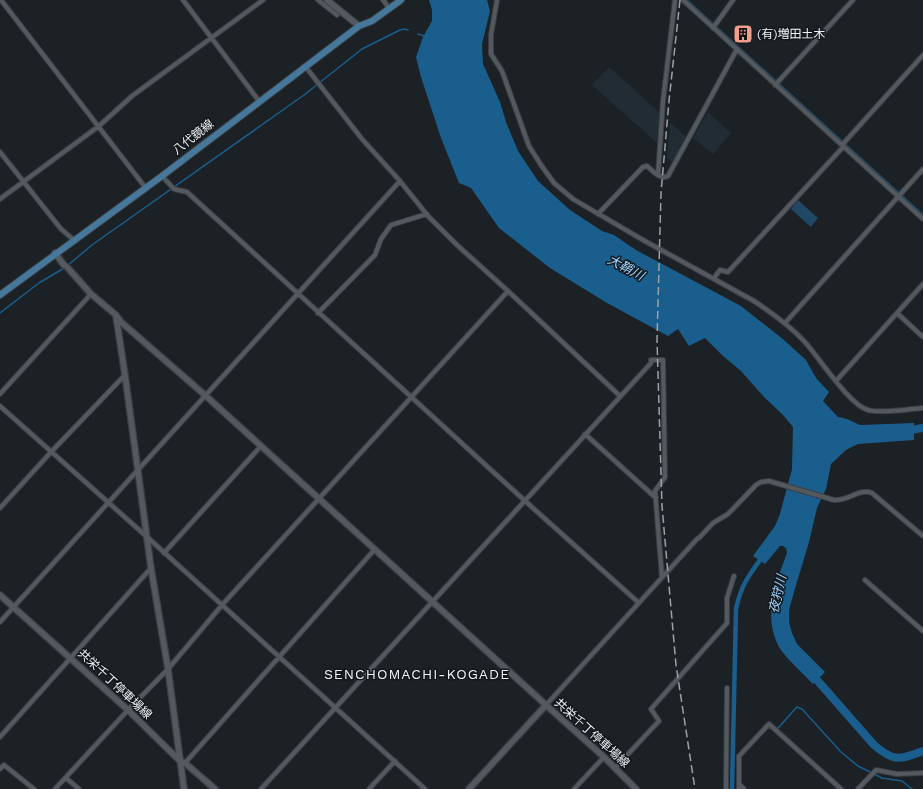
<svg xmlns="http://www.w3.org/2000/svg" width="923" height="789" font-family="'Work Sans','Noto Sans JP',sans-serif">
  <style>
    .built { fill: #212c34 }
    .green { fill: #204764 }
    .water { fill: #195e8d }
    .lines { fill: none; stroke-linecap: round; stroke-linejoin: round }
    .stream { stroke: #195e8d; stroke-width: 1.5 }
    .canal { stroke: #195e8d; stroke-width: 4.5 }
    .river { stroke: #195e8d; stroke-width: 8 }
    .street-casing { stroke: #3a3e42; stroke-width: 6 }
    .secondary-casing { stroke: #3a3e42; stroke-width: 8 }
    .primary-casing { stroke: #3a3e42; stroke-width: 8 }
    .street { stroke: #53595e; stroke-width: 4 }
    .secondary { stroke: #53595e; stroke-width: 5.5 }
    .primary { stroke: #46789c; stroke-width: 6 }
    .rail { stroke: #9da2a5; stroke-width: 1.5; stroke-dasharray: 8 4; stroke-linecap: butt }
    .labels { text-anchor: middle; stroke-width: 3; stroke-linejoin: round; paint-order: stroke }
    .poi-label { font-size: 12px; fill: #f0f4f7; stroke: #13181c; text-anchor: start }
    .street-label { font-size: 12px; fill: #f0f4f7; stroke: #13181c }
    .water-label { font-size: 13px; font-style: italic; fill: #a2d4fd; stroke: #13181c }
    .quarter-label { font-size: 14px; letter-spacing: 1px; fill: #f0f4f7; stroke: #13181c }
  </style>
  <rect width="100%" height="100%" fill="#1c2126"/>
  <path class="built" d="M609,67l51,46 -3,30 -65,-58z
    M708,112l23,21 -18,21 -20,-16z
    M670,122l16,15 -13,26 -6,-5z"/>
  <path class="green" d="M798,200l20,18 -7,9 -20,-18z"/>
  <path class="water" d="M429,0h58l3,11 -8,33 1,20 17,38 6,20 12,29 20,30 32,29 32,21 12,4 22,15 105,56 43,34 22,20 10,18 13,14 -6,9 15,16 9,2 13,6 54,-2v17l-56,4 -12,6 -15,14 -5,25 -9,19 -8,34 -15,50 -5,18v12l3,11 5,11 28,28 -12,12c-10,-11 -29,-27 -35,-39 -15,-31 -2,-62 9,-92l-1,-5 -3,-2h-3l-15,18 -12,-8 22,-30 5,-12 12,-45 1,-42 -10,-12 -19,-18 -23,-26 -18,-15 -18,-18 -16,8 -11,-17 -10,7 -61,-33 -57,-35 -51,-40 -28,-40 -12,-5 -18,-45 -20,-61 -5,-20 7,-20 9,-16v-11z"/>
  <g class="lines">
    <path class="stream" d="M687,0l236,215
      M418,34l7,2
      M67,266l25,-21 212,-150 58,-46 38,-19 5,-1 3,1
      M0,313l39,-30 25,-15
      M778,728l19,-21 5,2 39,43 17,14 24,12 20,3 10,8"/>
    <path class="canal" d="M732,789l4,-180c5,-24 13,-34 27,-53"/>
    <path class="river" d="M904,431l19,-3
      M810,672l64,73c20,17 25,15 49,6"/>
    <g class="street-casing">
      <path id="street" d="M1,0l144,187
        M183,0l76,101
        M318,0l19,15
        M383,0l7,9
        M497,0l-6,35v19l11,17 27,75 12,19 13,18 19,16 70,41 111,61c18,12 35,24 50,40 15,16 45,64 64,69 13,4 41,-1 55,-2
        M683,0l240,219
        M713,28l20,-28
        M305,66l57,73 38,42 28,35 29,29 51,46 112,105
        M775,85l78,-85
        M842,145l81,-90
        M0,152l61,77 13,11
        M658,175l5,-74 12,-101
        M162,176l12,13 13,3 337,308 115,103
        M0,199l99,-73 33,-30 131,-96
        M598,214l45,-47 4,-1c6,5 13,14 21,10l69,-127
        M714,278l6,-8 8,2 116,-126
        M318,313l57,-58 6,-16 10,-14 36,-11
        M897,313l26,24
        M785,323l138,-154
        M836,381l87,-97
        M0,394l91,-100
        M0,406l146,130 279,253
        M585,434l71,64
        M0,508l52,-57 73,-76
        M164,553l97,-107
        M865,580l58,51
        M0,622l400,-441
        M546,705l151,-166 3,-2 13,-14 15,-9 28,-29 5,-3 8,-1 65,19c16,1 24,-12 38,-7l51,43
        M0,737l151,-169
        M185,763l190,-214
        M615,768l44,-47 -8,-12 76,-86v-25l7,-22
        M0,769l4,-4 30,24
        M66,778l13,11
        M739,784l5,5
        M55,789l73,-79 40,-41 54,-64 286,-314
        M261,789l390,-426v-3h12l2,117 -10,14 7,86
        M369,789l26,-28
        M574,789l30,-32
        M726,789l1,-101
        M739,789v-33l30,-32 72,65
        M858,789l18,-19 21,4 26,-1"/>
    </g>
    <g class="secondary-casing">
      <path id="secondary" d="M327,0l32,26
        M55,253l9,12 3,2 24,27 25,21 5,7 85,74 340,309
        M116,316l9,59 26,193 17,101 16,120
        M0,595l128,115 52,51 5,2 30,26
        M469,789l77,-84 58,52 32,32"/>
    </g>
    <g class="primary-casing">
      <path id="primary" d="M0,295l162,-119 197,-150 13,-5 29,-21"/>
    </g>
    <use href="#street" class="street"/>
    <use href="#secondary" class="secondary"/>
    <use href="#primary" class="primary"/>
    <path class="rail" d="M680,0l-11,101 -8,92 -4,147 5,166 14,159 19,124"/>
  </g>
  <defs>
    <g id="building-square" transform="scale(1)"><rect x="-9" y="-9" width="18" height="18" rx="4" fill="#f49e8a" stroke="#13181c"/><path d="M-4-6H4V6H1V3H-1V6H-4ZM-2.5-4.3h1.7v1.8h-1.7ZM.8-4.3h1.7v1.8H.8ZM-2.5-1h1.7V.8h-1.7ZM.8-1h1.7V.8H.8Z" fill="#111"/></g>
  </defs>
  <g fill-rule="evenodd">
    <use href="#building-square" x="743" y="34"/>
  </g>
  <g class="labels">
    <g class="poi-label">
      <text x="757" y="38">(有)増田土木</text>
    </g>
    <g class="street-label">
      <text transform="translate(193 137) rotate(-38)" y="4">八代鏡線</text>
      <text transform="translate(115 684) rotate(43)" y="4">共栄千丁停車場線</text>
      <text transform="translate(592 733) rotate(42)" y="4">共栄千丁停車場線</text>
    </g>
    <g class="water-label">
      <text transform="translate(626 267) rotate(28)" y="5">大鞘川</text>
      <text transform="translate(777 594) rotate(-77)" y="5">夜狩川</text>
    </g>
    <g class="quarter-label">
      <text x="417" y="679">SENCHOMACHI-KOGADE</text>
    </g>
  </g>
</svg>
